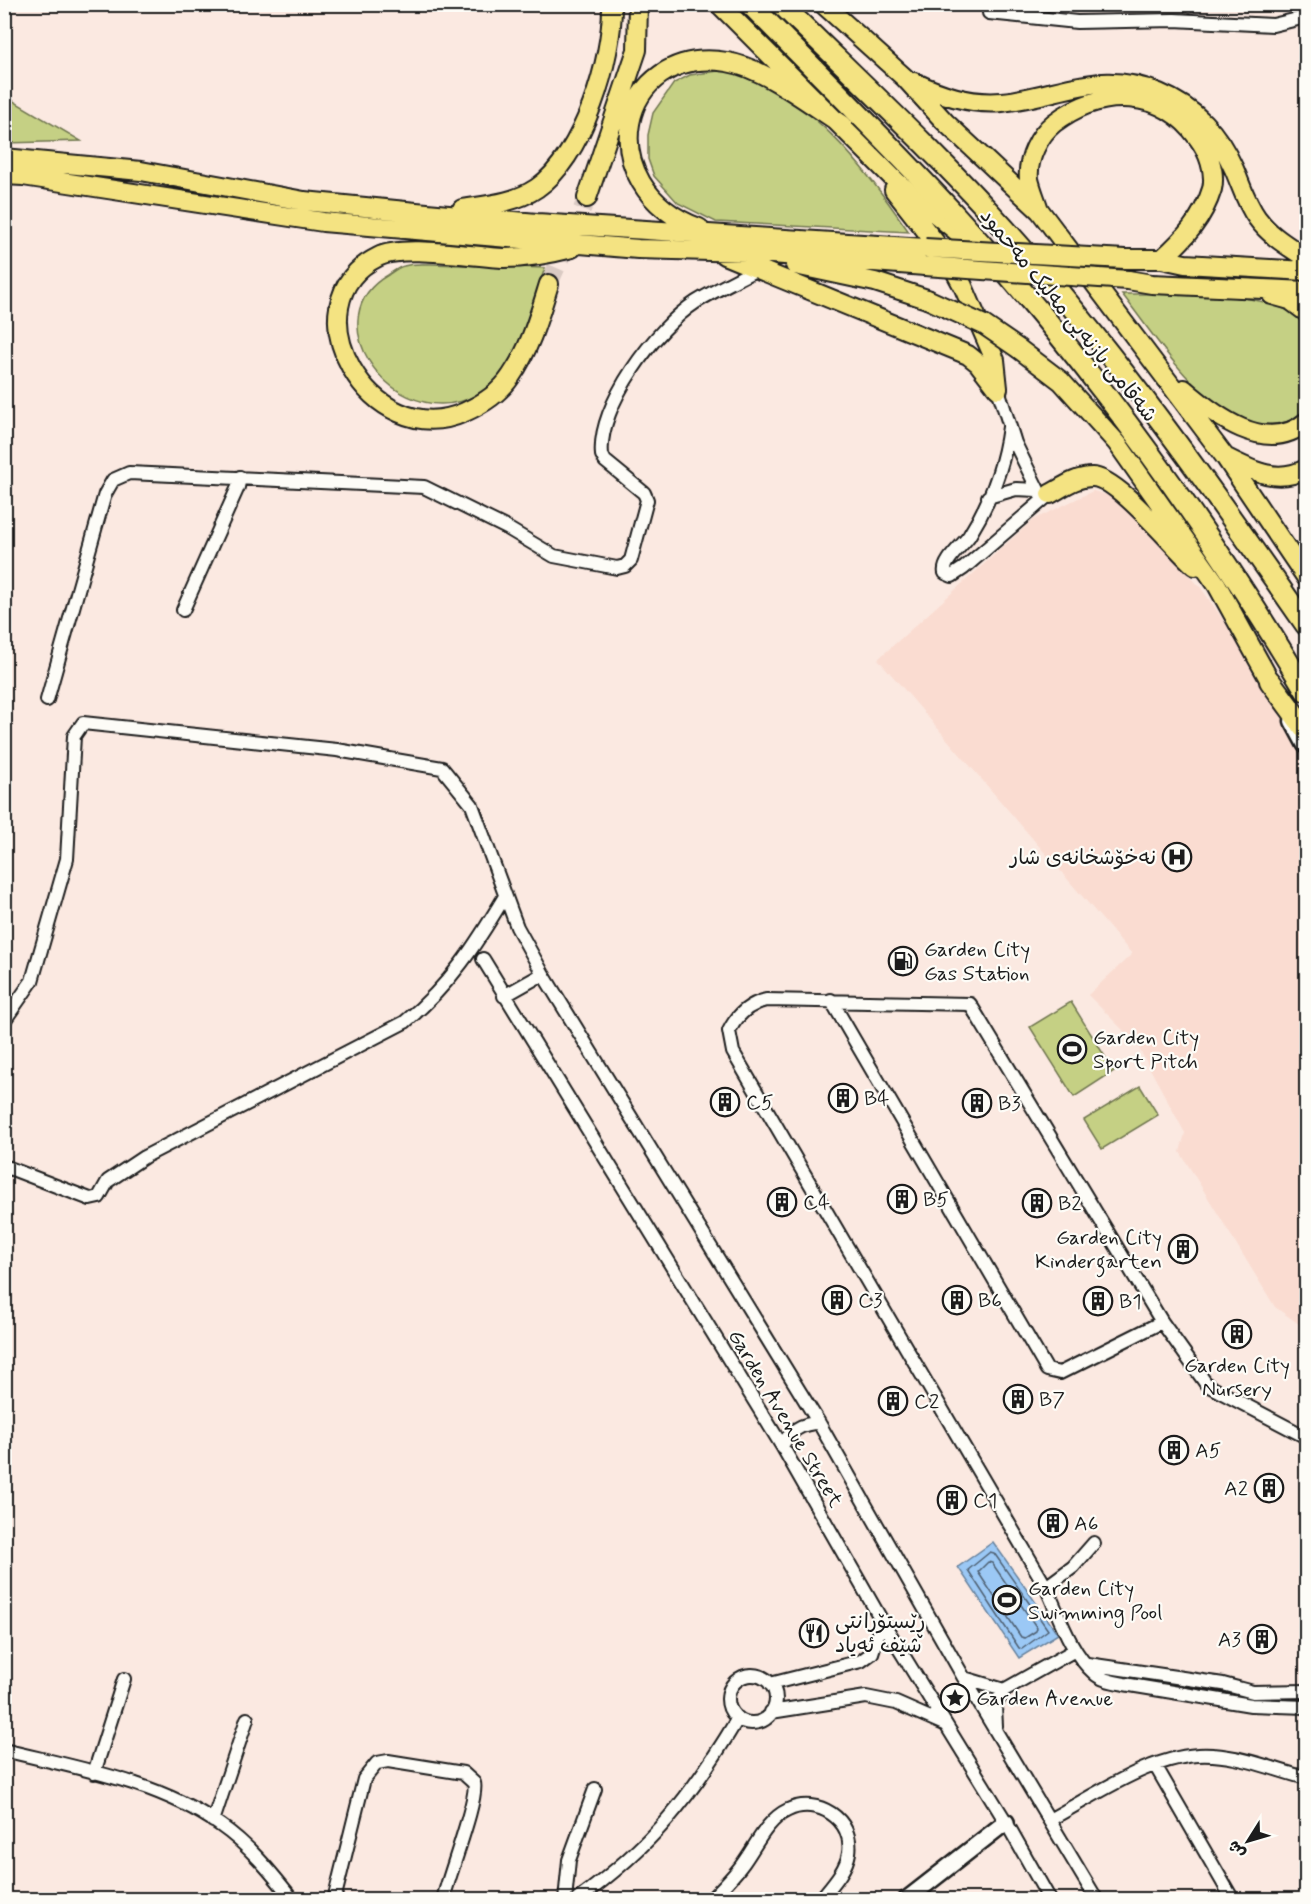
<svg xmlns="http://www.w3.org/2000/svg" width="1311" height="1904" font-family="Mynerve,'Playpen Sans Arabic',sans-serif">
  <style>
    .built { fill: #fadcd1 }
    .green { fill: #c5d084; stroke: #707650; stroke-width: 1.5 }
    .water { fill: #9bc8f5; stroke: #68839e; stroke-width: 1.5 }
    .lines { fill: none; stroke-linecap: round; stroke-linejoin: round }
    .shore { stroke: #4f6173; stroke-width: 1.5 }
    .primary-tunnel { stroke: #dacac3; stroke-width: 18; stroke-dasharray: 18 9; stroke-linecap: butt }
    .minor-casing { stroke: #1c1c1c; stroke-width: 16 }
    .tertiary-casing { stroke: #1c1c1c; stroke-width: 20 }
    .secondary-casing { stroke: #1c1c1c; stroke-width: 21 }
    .primary-casing { stroke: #1c1c1c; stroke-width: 22 }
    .trunk-casing { stroke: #1c1c1c; stroke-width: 24 }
    .minor { stroke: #fdfcf7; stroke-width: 12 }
    .tertiary { stroke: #fdfcf7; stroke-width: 15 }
    .secondary { stroke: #fdfcf7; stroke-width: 16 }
    .primary { stroke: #f4e382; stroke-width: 18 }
    .trunk { stroke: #f4e382; stroke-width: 20 }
    .primary-bridge-casing { stroke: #1c1c1c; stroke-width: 22; stroke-linecap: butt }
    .primary-bridge { stroke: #f4e382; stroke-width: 18 }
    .labels { text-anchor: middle; stroke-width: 4.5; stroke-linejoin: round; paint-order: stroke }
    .street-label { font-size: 21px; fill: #1c1c1c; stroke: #fdfcf7 }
    .poi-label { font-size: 21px; fill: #1c1c1c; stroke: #fdfcf7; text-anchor: start }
  </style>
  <rect width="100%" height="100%" fill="#fbe9e1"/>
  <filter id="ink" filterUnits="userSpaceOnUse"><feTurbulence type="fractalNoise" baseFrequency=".0167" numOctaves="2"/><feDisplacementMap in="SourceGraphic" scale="12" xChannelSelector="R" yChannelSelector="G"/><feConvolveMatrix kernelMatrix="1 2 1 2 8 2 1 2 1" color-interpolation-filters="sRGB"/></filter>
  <g filter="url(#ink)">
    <path class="built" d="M1093,491l24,7 84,90 34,49 71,122v570l-31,-22 -95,-155 5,-19 -49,-90 -48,-48 44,-41 -254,-295 155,-139z"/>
    <path class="green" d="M725,70c84,23 137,94 184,162l-193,-10 -38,-19 -24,-27 -6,-17v-24l5,-22 21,-30 16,-8z
      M4,96h1l76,45 -76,2z
      M431,264l114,4c-13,35 -24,90 -51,116 -8,9 -20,13 -32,17 -76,22 -146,-85 -74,-126 5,-3 10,-8 16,-9 8,-3 18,-2 27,-2z
      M1122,294c50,1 147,-7 184,29v90c-77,48 -144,-69 -184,-119z
      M1071,1002l43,69 -40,26 -44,-70z
      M1140,1086l18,29 -56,34 -18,-29z"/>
    <path class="water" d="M993,1542l65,92 -39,24 -61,-91z"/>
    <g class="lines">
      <path class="shore" d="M990,1552l4,1 54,77 -26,19 -3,-1 -51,-78z
        M988,1562l4,1 45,65 -1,3 -11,7 -4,-1 -43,-65z"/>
      <path class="primary-tunnel" d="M549,284l38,-86"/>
      <g class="minor-casing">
        <path id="minor" d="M989,13l88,9 97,-2 99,5 33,-8
          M998,389l17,54 28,57
          M1009,427c-5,38 -20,77 -40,109 -7,10 -27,26 -24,37l7,3 12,-8 86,-74
          M988,497l28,-8 21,1
          M183,610l55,-123 2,-10
          M47,700l58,-206 8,-14 16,-7 295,14 83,41 47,28 63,12 8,-2 6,-6 16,-60 -3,-7 -39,-32 -3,-6c-5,-49 54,-127 94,-153 19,-12 41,-22 61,-33
          M483,959l299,487 100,175 124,201 44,78
          M504,996l39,-22
          M831,1000l216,370 13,3 102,-51
          M4,1021l28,-40 35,-122 7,-123 9,-13 254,27 105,18 30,37 45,122 26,47 276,449 145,255 133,222
          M4,1166l86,33 9,-2 9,-16 36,-24 261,-135c46,-38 70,-76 100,-126
          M1306,1437l-99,-52 -45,-63 -192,-318 -204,-4c-17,4 -29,15 -37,31l4,21 313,535c13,28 24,65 48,86 7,7 20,9 30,11l127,21 55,2
          M782,1446c8,-15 19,-23 37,-23
          M1046,1587l27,-20 21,-24
          M1088,1664l135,20 30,8 53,-1
          M728 1699a24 24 0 1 1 48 0a24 24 0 1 1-48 0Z
          M964,1678l40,12
          M770,1684l91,-23 11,-8 10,-32
          M771,1712l95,-15 30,6 48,21
          M996,1726l-1,-20 9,-16 71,-40
          M4,1750c72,18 154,31 216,75 29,20 51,47 73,75
          M1155,1765l78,135
          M94,1773l30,-94
          M1049,1820c47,-25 109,-70 164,-65 31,2 63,15 93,23
          M213,1821l34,-102
          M334,1900l30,-121 13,-16 11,-2 75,12 11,10c5,14 -26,94 -31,117
          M565,1900l4,-40 26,-71
          M577,1900c76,-55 114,-103 161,-182
          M710,1900c11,-11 22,-22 31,-34 14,-18 25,-46 47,-56 29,-14 66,9 61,43 -3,18 -18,33 -29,47"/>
      </g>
      <g class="tertiary-casing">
        <path id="tertiary" d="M906,1900l100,-78"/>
      </g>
      <g class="secondary-casing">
        <path id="secondary" d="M1293,721l13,24"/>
      </g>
      <g class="primary-casing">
        <path id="primary" d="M719,4l179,179 84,69
          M823,4l82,74 40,44 95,89 185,246 81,120
          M914,82c27,13 57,23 88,20 59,-6 95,-34 157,-9 36,15 59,40 75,76 7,16 12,34 23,49 13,18 31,28 49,40
          M4,158l137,13 163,30 112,11 121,11 388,25
          M4,175l19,1 300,46 315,27 108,3 179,14
          M894,190l55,70 14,26 32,74 3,28
          M587,198l50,-148 1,-46
          M462,209c26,-4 53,-6 75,-21 46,-32 76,-129 75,-184
          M1039,210c-3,-10 -8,-21 -10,-31 -2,-20 10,-44 25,-56 47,-36 108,-35 144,15 10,13 18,34 14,51 -9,30 -28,50 -50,70
          M699,228c-111,-41 -82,-184 28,-166 38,6 83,42 116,63
          M724,255l244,100 10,8 20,26
          M1125,259h37l23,5 121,7
          M795,265l80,17 52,17
          M1128,280l24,4 154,7
          M549,284c-10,32 -19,65 -38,92 -11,17 -28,28 -46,36 -94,43 -180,-109 -87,-155 25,-13 95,0 126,1 24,0 45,-4 68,-10
          M1272,295l18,5 16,12
          M1019,349l42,32 56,62 100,142 53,96
          M1184,389c30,26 82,67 122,33
          M1227,458c26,13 50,26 79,11
          M1050,494c13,-7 26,-17 42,-17 26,0 81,70 103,89"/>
      </g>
      <g class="trunk-casing">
        <path id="trunk" d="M750,4c70,71 141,141 208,214 132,145 248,305 348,473
          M781,4c75,74 153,146 224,225 110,123 207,260 301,396
          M1270,681l36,49"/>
      </g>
      <use href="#minor" class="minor"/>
      <use href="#tertiary" class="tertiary"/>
      <use href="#secondary" class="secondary"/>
      <use href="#primary" class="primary"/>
      <use href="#trunk" class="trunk"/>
      <g class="primary-bridge-casing">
        <path id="primary-bridge" d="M925,248l200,11
          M925,266l203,14
          M927,299l57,26 35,24"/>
      </g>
      <use href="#primary-bridge" class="primary-bridge"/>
    </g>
  </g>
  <defs>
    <g id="hospital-ring" transform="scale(1.5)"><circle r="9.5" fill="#fdfcf7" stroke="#1c1c1c" stroke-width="1.5"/><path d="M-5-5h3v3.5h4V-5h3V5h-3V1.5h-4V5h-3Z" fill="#1c1c1c"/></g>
    <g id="fuel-ring" transform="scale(1.5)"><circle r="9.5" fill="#fdfcf7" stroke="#1c1c1c" stroke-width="1.5"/><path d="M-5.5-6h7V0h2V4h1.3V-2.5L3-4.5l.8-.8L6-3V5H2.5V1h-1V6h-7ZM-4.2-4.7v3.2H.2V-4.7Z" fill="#1c1c1c"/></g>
    <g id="stadium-ring" transform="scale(1.5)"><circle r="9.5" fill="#fdfcf7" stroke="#1c1c1c" stroke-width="1.5"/><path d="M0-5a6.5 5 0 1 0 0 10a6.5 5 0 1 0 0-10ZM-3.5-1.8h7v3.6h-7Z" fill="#1c1c1c"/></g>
    <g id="building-ring" transform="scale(1.5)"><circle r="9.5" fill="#fdfcf7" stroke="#1c1c1c" stroke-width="1.5"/><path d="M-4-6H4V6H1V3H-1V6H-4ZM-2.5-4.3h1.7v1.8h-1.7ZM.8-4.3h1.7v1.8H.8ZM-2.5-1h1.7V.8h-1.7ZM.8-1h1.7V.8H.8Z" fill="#1c1c1c"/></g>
    <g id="restaurant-ring" transform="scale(1.5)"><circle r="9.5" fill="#fdfcf7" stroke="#1c1c1c" stroke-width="1.5"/><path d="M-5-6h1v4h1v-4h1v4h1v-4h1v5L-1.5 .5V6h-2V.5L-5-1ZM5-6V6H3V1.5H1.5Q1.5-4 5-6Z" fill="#1c1c1c"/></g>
    <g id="sight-ring" transform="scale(1.5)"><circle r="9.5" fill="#fdfcf7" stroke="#1c1c1c" stroke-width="1.5"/><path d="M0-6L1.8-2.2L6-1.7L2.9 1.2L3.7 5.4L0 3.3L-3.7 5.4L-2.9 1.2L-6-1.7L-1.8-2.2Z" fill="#1c1c1c"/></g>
  </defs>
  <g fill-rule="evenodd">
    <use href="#hospital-ring" x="1177" y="857"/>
    <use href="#fuel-ring" x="903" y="961"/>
    <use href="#stadium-ring" x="1072" y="1049"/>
    <use href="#building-ring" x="843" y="1098"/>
    <use href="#building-ring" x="725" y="1102"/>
    <use href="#building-ring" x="977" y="1103"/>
    <use href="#building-ring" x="902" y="1199"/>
    <use href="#building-ring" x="782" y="1202"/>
    <use href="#building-ring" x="1037" y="1203"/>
    <use href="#building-ring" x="1183" y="1249"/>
    <use href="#building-ring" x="837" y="1300"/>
    <use href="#building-ring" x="957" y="1300"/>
    <use href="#building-ring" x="1098" y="1301"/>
    <use href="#building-ring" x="1237" y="1334"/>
    <use href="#building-ring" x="1018" y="1399"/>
    <use href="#building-ring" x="893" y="1401"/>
    <use href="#building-ring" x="1174" y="1450"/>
    <use href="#building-ring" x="1269" y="1488"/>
    <use href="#building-ring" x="952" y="1500"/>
    <use href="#building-ring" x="1053" y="1523"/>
    <use href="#stadium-ring" x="1007" y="1600"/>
    <use href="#restaurant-ring" x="814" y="1633"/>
    <use href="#building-ring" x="1262" y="1639"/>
    <use href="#sight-ring" x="955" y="1698"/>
  </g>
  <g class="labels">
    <g class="street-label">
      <text transform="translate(1069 315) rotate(51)" y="7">شەقامی بازنەیی مەلیک مەحمود</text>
      <text transform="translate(786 1418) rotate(59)" y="7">Garden Avenue Street</text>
    </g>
    <g class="poi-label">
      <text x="1156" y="864" text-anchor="end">نەخۆشخانەی شار</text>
      <text x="924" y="956">Garden City<tspan x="924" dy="24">Gas Station</tspan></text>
      <text x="1093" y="1044">Garden City<tspan x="1093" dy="24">Sport Pitch</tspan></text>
      <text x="864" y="1105">B4</text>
      <text x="746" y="1109">C5</text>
      <text x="998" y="1110">B3</text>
      <text x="923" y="1206">B5</text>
      <text x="803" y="1209">C4</text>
      <text x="1058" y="1210">B2</text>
      <text x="1162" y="1244" text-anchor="end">Garden City<tspan x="1162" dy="24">Kindergarten</tspan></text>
      <text x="858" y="1307">C3</text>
      <text x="978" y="1307">B6</text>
      <text x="1119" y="1308">B1</text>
      <text x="1237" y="1372" text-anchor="middle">Garden City<tspan x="1237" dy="24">Nursery</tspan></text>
      <text x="1039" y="1406">B7</text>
      <text x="914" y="1408">C2</text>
      <text x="1195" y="1457">A5</text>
      <text x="1248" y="1495" text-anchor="end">A2</text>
      <text x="973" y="1507">C1</text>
      <text x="1074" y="1530">A6</text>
      <text x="1028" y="1595">Garden City<tspan x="1028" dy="24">Swimming Pool</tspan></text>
      <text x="835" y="1628">ڕێستۆرانتی<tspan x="835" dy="24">شێف ئەیاد</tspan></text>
      <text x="1241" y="1646" text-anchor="end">A3</text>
      <text x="976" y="1705">Garden Avenue</text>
    </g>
  </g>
  <rect width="1311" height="1904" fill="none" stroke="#fdfcf7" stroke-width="24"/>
  <rect x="12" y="12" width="1287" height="1880" fill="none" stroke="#1c1c1c" stroke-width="2" filter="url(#ink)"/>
  <g transform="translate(1248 1841) rotate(233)" stroke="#fdfcf7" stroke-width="4.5" paint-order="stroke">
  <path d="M0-4.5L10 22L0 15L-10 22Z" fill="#1c1c1c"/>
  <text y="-9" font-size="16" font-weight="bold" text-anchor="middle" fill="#1c1c1c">ش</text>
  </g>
</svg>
